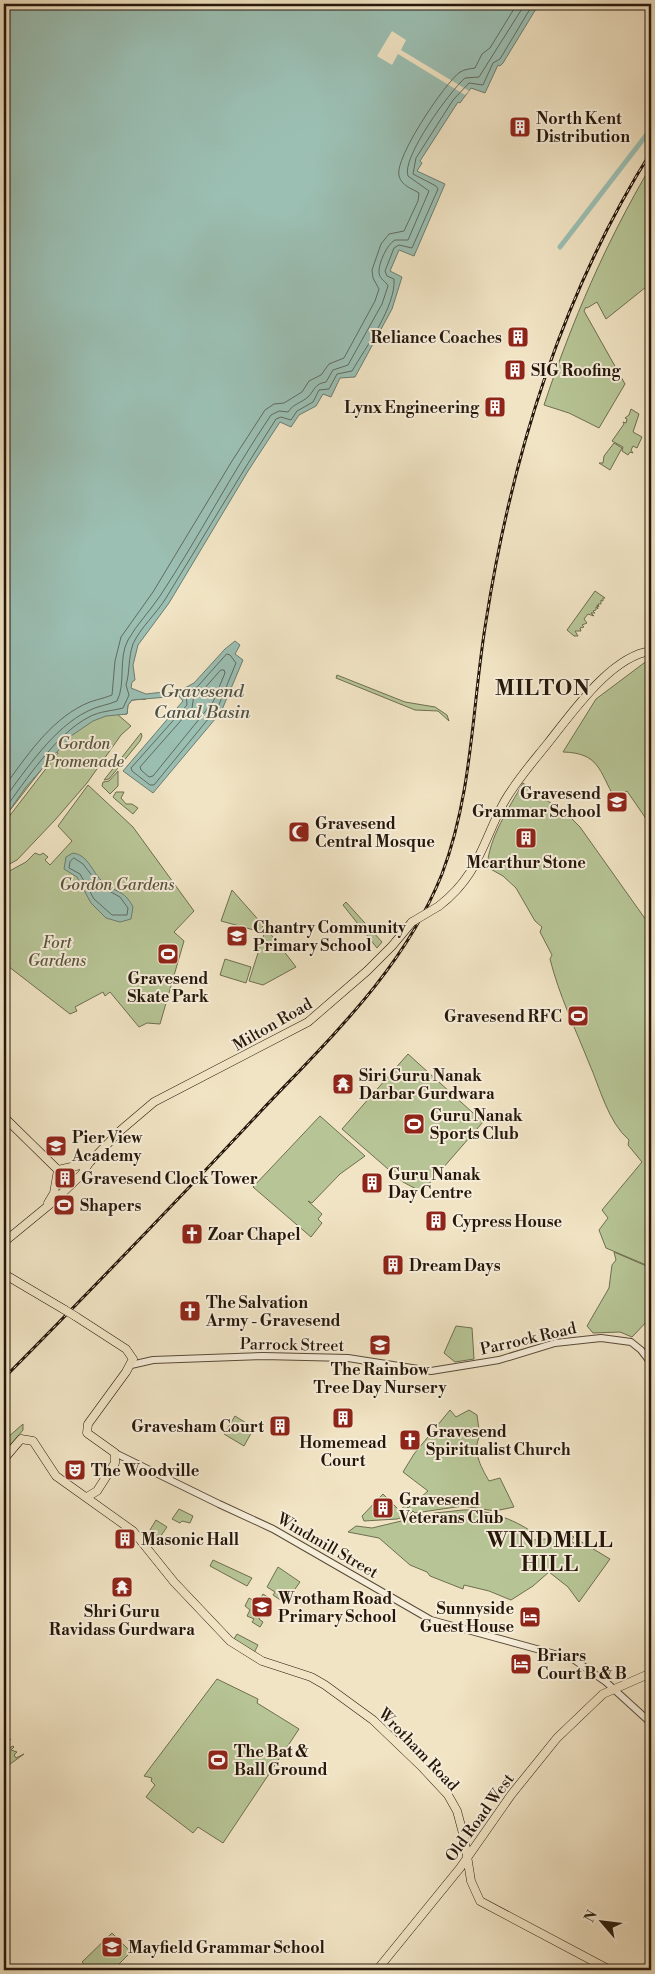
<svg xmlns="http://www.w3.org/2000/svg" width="655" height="1974" font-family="'Libre Bodoni',serif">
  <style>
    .green { fill: #b7c596; stroke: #6e6e50 }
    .water { fill: #9bbfb3; stroke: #6c7c70 }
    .pier { fill: #f1e4c4 }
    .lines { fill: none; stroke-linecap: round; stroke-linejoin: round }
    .shore { stroke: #606b5f; stroke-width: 1 }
    .canal { stroke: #9bbfb3; stroke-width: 5 }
    .minor-casing { stroke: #584a39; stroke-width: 8 }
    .major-casing { stroke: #25170b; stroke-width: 9 }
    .minor { stroke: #f6edd9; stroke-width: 6 }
    .major { stroke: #f1e4c4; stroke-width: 8 }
    .rail-casing { stroke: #25170b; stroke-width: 3 }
    .rail { stroke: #f6edd9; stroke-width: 1; stroke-dasharray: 4; stroke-linecap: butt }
    .major-bridge-casing { stroke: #25170b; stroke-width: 9; stroke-linecap: butt }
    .major-bridge { stroke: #f1e4c4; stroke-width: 8 }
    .labels { text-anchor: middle; stroke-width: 4; stroke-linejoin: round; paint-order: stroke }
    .poi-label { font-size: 16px; font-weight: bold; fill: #25170b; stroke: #f6edd9; text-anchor: start }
    .park-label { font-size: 16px; font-style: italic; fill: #58543c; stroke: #f6edd9 }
    .street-label { font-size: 16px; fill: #25170b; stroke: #f6edd9 }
    .water-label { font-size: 18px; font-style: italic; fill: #4e5246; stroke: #f6edd9 }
    .district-label { font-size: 21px; font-weight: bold; letter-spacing: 1px; fill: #25170b; stroke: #f6edd9 }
  </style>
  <rect width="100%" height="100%" fill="#f1e4c4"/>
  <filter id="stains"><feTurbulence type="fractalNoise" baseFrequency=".004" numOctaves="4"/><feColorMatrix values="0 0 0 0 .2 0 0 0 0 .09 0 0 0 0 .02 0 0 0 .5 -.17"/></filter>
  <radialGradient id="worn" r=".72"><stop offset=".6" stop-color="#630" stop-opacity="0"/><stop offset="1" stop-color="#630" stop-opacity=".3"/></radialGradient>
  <path class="green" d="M651,166v101l-3,4 -2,16 -40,32 -9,-17 -10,6 -1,-1 -2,4 41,73 -26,44 -30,-15 -25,-8c28,-84 62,-163 107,-239z
    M631,409l8,5 -6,18 9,5 -5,11 -4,-2 -2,4 2,3 -3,-1 -2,3 -6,-4 1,-4 -11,-6 12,-17 -1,-2 3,1 1,-4 -2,-1 4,-3z
    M614,443l8,5 -12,22 -11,-7h4l1,-7z
    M595,591l10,7h-2v3l-2,-1v4h-3l1,3 -2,-2 1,4 -2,-2v3l-3,1 2,2h-4l3,3 -6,-2 -4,5 3,4 -5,2 2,2 -4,1 1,3h-6l3,5h-4l-7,-6z
    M648,660l3,1v165l-24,-35 -12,8c-16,-29 -16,-46 -52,-47l33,-53z
    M337,675l68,27 30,5 12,8 2,6 -11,-10 -23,-1 -79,-32z
    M146,699l-14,1 -4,5 -1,9h-10l14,12 -10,9 -34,48 -32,37 -38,40 -13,7v-44l54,-70 -3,-1 -51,66v-112z
    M141,733l1,3 -2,5 -31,38 -5,1z
    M118,771v15l-8,8 -8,-8 1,-4 6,-1z
    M523,783l47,34 10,10 71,100v340l-45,-19 -7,-18 9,-12 -6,-8 40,-48 -14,-17 1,-5c-21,-18 -29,-52 -40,-77 -14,-35 -30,-68 -39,-104l2,-4 -12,-23 2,-5 -7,-6 -19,-33 -13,-12 -16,-9c2,-30 22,-59 36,-84z
    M88,785l45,42 61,84 -20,21 10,9 -24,83 -13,-1 -8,4 -29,-35 -5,4 -2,-4 -28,15 2,4 -7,3 -66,-51v-89l22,-12 9,-9 5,2 3,-2 5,4 -3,3 5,5 22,-24 -14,-15z
    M116,792h8l-3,6 5,6h6l6,4 -5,6 -18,-15 -2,-2z
    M232,890l31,35 -2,7 -40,-11z
    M346,902l36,40 -5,6 -34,-43z
    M266,928l30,39 -33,18 -14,-4z
    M225,959l26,8 -5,16 -26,-8z
    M408,1054l75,68 -61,70 -19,-10 -61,-53z
    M320,1116l45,40 -25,18 -28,29 -4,-2 14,13 -4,5 4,4 -11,14 -58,-50z
    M614,1252l37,16v49l-19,20 -12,-5 -27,1 -6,-7 22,-38 3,-23 4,-5z
    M456,1326l16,2 2,31 -19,3 -11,-9z
    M450,1410l6,7 13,-7 8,5 2,15 3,3c-12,15 -1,34 7,48l11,-3 14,29 -19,4 -32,-5 -48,7 -2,-2 -4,4 -12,4 -33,2 -2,-5 21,-22 17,17 5,-6 3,3 20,-17 -25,-19 11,-18z
    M235,1416l19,12 -10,18 -20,-12z
    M23,1424v6l-19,23 1,-17 2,2z
    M179,1509l14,7 -3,7 -8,-2 -2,2 -8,-4z
    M463,1510c22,-1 51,9 69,22l1,8 25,-2 11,-4 5,3 -3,4 6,4 3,-4 30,18 -31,43 -11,-15 -19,-15 -16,14 -22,14 -22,-9 -25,-6 -1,4 -33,-13 -3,-4 -17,-7 -31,-27 -31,-6 8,-6 16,2 63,-15z
    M156,1520l11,7 -9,13 -10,-6 1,-2h3l-2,-2z
    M213,1560l39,18 -5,8 -37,-20z
    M278,1567l22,15 -15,21 -12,-8 2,-3 -8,-5z
    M263,1594l6,4 -7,11 2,1 -5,9 4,3 -3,5 -8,-5 2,-3 -7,-3 3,-6 -5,-4 4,-8 9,5z
    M237,1634l21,11 -4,8 -20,-14z
    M217,1679l41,20 -1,4 42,26 -76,114 -25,-16 -5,6 -47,-36 9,-12 -4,-4 1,-3 -8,-2z
    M11,1739l-5,5 3,4 4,-2 1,1 -3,3 6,2 -3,3 2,3 8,-4 -18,13 -2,-22z
    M112,1933l19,19 -18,18h-23l-8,-8z"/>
  <path class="water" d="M4,4h535l-36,59 -3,3 -2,-1 -13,28 -14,-5 -11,15 -2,-1 -38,59 2,2 -5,8 28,13 -31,72 -15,-6 -9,21 12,6 -10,32 -37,68 -15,1 -9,19 -8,-3 -7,12 -17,9 -8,12 -11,-5 -32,49 -79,132 -31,42 -5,20 2,15 -3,2 -1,6 15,6 35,-4 13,-7 31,-34 10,-8 5,4 -5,9 8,6 -22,52 -68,81 -30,-22 60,-70 -4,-5 -47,4 -4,5 -1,9 -21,2 -13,5 -22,15 -45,51 -22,31z
    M73,853c16,2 19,20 30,29 12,11 21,7 30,25l-2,12 -11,3 -14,-4 -15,-15 -14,-26 -13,-8 2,-12z"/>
  <path class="pier" d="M392,31l14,9 -5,10 68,41 -4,4 -67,-41 -6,11 -15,-9z"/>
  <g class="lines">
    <path class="shore" d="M227,654l3,1 6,8 -18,44 -64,78h-4l-18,-14 -1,-3 56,-63 -1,-12 11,-6z
      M221,670h3l1,3 -12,29 -60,74 -4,1 -8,-7 -1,-3 52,-59 2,-13 8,-4z
      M4,787c22,-30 45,-65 79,-82 9,-5 20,-6 29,-10l3,-34 6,-24 32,-45 79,-131 33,-51 9,-6 10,-1 18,-11 7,-11 12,-6 8,-11 15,-6 31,-57 4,-12 -6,-11 -1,-8 9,-26 8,-10 15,-3 14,-30 1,-8c-8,-5 -17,-7 -20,-17 -5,-18 46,-93 61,-104 5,-3 10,-3 15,-4l7,-14 8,-6 27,-44
      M4,799c22,-29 50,-72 84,-88 9,-5 20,-6 29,-10 9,-17 1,-43 11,-61 9,-16 22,-29 32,-44 39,-59 71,-122 111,-181l8,-4 9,1c5,-8 13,-9 20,-15 7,-7 6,-13 18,-15l7,-12 15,-5 34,-61 6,-18c-2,-5 -8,-6 -9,-13 -1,-9 8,-29 16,-33h13l21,-49 -21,-15c-7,-18 42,-85 57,-98l14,-1 46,-73
      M4,810c22,-30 52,-76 85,-93 11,-6 23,-6 34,-9l6,-13 -3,-10c4,-13 2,-27 7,-41 7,-16 24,-31 33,-46 37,-60 72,-120 110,-179l5,-2 10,3 6,-9 16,-9 6,-12 10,-1 8,-15 15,-3c14,-24 44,-65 42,-92l-7,-3 -2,-5 9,-23 5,-3 13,3 26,-59 -2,-3 -23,-12 3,-16 37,-58 16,-17 14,2 10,-22 7,-4 33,-55
      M74,858l9,6 17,22 20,11 8,11 -1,7h-15l-18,-16 -14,-25 -11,-6 1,-6z"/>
    <path class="canal" d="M560,247l91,-118"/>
    <g class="minor-casing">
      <path id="minor" d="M131,1365l22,-5 110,-4 85,2 83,13 68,-11 56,-17 46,-5 30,4 10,8 10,13
        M115,1453l104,51 54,25 158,91 142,39 33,23 45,41
        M4,1969v1"/>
    </g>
    <g class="major-casing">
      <path id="major" d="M439,906c39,-30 43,-62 64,-102 12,-22 29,-41 45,-61 24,-30 63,-87 103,-92
        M4,1117l54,53
        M58,1170l31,-7
        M48,1203l6,-10 4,-23
        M4,1242l50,-41 28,-27 7,-11 32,-33 33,-28 154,-80 59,-51 25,-25 20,-24
        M4,1274l61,36
        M75,1316l51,33 7,10 -7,13 -38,52 -1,9 28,20v10l-18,28 -10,6
        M4,1459l17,-20 12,2 23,35 77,55 41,51 56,59 32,20 49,16 14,8 48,35 48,46 27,29 9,16 7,26 7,44 9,20 130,69
        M377,1970l83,-102 51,-73 46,-57 46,-44 48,-21"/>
    </g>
    <use href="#minor" class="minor"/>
    <use href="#major" class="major"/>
    <g class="rail-casing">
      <path id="rail" d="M8,1374c86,-87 170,-174 253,-263 69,-73 143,-142 181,-237 31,-82 30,-169 44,-253 26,-166 76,-327 165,-469"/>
    </g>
    <use href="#rail" class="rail"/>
    <g class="major-bridge-casing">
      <path id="major-bridge" d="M412,922l27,-16
        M65,1310l10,6"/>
    </g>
    <use href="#major-bridge" class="major-bridge"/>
  </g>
  <defs>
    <g id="building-square" transform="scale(1.125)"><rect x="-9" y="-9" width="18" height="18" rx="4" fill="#8f2418" stroke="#f6edd9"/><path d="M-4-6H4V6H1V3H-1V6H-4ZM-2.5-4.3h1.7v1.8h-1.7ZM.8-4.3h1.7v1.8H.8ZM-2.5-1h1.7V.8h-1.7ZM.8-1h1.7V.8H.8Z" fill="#fff"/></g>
    <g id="school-square" transform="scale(1.125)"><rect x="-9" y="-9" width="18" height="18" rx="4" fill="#8f2418" stroke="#f6edd9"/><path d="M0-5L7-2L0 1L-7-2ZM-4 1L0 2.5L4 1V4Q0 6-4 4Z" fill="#fff"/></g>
    <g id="mosque-square" transform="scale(1.125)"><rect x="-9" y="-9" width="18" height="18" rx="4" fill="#8f2418" stroke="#f6edd9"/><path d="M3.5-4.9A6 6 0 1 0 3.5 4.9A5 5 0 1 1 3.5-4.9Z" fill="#fff"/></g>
    <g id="stadium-square" transform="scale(1.125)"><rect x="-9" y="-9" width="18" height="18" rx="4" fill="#8f2418" stroke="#f6edd9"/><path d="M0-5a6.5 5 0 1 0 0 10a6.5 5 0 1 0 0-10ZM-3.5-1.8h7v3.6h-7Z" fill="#fff"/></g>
    <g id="temple-square" transform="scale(1.125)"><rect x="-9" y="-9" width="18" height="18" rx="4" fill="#8f2418" stroke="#f6edd9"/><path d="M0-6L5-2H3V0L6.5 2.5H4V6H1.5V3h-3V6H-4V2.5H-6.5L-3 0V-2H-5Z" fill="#fff"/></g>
    <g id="church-square" transform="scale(1.125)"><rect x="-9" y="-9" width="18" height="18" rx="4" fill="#8f2418" stroke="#f6edd9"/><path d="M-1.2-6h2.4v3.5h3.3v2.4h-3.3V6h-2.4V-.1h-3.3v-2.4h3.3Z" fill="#fff"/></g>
    <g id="theatre-square" transform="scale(1.125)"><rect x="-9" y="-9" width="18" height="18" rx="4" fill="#8f2418" stroke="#f6edd9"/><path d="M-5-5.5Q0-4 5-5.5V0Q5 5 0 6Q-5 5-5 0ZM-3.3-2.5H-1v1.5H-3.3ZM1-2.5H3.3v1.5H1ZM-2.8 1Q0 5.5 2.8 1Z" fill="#fff"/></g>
    <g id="hotel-square" transform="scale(1.125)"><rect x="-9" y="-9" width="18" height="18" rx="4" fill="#8f2418" stroke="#f6edd9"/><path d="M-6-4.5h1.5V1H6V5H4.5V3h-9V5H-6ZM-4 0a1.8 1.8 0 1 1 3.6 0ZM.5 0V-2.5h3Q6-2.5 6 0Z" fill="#fff"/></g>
  </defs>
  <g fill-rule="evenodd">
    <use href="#building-square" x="520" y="127"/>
    <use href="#building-square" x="518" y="337"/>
    <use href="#building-square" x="515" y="370"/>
    <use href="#building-square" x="495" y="407"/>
    <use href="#school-square" x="617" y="802"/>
    <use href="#mosque-square" x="299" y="832"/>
    <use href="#building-square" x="526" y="838"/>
    <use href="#school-square" x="237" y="936"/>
    <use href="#stadium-square" x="168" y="954"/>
    <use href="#stadium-square" x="578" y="1016"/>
    <use href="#temple-square" x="343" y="1084"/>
    <use href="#stadium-square" x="414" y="1124"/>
    <use href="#school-square" x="56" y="1146"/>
    <use href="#building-square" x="65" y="1178"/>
    <use href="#building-square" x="372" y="1183"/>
    <use href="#stadium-square" x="64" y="1205"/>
    <use href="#building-square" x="436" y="1221"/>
    <use href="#church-square" x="192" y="1234"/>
    <use href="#building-square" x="393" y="1265"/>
    <use href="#church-square" x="190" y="1311"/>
    <use href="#school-square" x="380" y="1345"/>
    <use href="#building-square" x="343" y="1418"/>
    <use href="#building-square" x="280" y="1426"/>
    <use href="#church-square" x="410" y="1440"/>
    <use href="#theatre-square" x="75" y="1470"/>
    <use href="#building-square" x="383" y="1508"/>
    <use href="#building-square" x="125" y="1539"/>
    <use href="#temple-square" x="122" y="1587"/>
    <use href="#school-square" x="262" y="1607"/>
    <use href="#hotel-square" x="530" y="1617"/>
    <use href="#hotel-square" x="521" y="1664"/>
    <use href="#stadium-square" x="218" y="1760"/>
    <use href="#school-square" x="112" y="1947"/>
  </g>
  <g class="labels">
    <g class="poi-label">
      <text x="536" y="124">North Kent<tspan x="536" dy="18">Distribution</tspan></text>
      <text x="502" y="343" text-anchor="end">Reliance Coaches</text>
      <text x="531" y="376">SIG Roofing</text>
      <text x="479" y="413" text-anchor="end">Lynx Engineering</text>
      <text x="601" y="799" text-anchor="end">Gravesend<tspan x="601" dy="18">Grammar School</tspan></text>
      <text x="315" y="829">Gravesend<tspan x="315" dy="18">Central Mosque</tspan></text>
      <text x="526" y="868" text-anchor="middle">Mcarthur Stone</text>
      <text x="253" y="933">Chantry Community<tspan x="253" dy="18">Primary School</tspan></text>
      <text x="168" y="984" text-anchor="middle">Gravesend<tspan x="168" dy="18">Skate Park</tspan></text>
      <text x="562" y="1022" text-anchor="end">Gravesend RFC</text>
      <text x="359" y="1081">Siri Guru Nanak<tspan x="359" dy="18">Darbar Gurdwara</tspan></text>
      <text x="430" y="1121">Guru Nanak<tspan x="430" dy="18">Sports Club</tspan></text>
      <text x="72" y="1143">Pier View<tspan x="72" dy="18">Academy</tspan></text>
      <text x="388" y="1180">Guru Nanak<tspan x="388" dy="18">Day Centre</tspan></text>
      <text x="81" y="1184">Gravesend Clock Tower</text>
      <text x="80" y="1211">Shapers</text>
      <text x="452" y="1227">Cypress House</text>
      <text x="208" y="1240">Zoar Chapel</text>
      <text x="409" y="1271">Dream Days</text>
      <text x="206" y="1308">The Salvation<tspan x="206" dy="18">Army - Gravesend</tspan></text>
      <text x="380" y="1375" text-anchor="middle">The Rainbow<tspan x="380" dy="18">Tree Day Nursery</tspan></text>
      <text x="264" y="1432" text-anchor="end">Gravesham Court</text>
      <text x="426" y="1437">Gravesend<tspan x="426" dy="18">Spiritualist Church</tspan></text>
      <text x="343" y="1448" text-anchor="middle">Homemead<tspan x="343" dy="18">Court</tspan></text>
      <text x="91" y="1476">The Woodville</text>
      <text x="399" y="1505">Gravesend<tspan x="399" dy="18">Veterans Club</tspan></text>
      <text x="141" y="1545">Masonic Hall</text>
      <text x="278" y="1604">Wrotham Road<tspan x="278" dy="18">Primary School</tspan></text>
      <text x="514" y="1614" text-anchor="end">Sunnyside<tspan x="514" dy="18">Guest House</tspan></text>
      <text x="122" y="1617" text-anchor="middle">Shri Guru<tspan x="122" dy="18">Ravidass Gurdwara</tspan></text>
      <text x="537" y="1661">Briars<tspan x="537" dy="18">Court B &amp; B</tspan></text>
      <text x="234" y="1757">The Bat &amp;<tspan x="234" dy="18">Ball Ground</tspan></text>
      <text x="128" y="1953">Mayfield Grammar School</text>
    </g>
    <g class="park-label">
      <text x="84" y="749">Gordon<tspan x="84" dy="18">Promenade</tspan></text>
      <text x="117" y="890">Gordon Gardens</text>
      <text x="57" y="948">Fort<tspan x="57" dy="18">Gardens</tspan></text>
    </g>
    <g class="street-label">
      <text transform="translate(272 1024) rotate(-30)" y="6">Milton Road</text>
      <text transform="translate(528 1338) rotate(-13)" y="6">Parrock Road</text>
      <text transform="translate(292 1344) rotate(1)" y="6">Parrock Street</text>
      <text transform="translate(328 1545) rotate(30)" y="6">Windmill Street</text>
      <text transform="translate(419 1749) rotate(46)" y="6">Wrotham Road</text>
      <text transform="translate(479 1817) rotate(-54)" y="6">Old Road West</text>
    </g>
    <g class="water-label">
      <text x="202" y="697">Gravesend<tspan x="202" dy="21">Canal Basin</tspan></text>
    </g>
    <g class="district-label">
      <text x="543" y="695">MILTON</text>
      <text x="550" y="1547">WINDMILL<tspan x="550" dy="24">HILL</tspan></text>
    </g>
  </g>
  <rect width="655" height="1974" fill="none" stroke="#f1e4c4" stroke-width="20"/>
  <rect x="5" y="5" width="645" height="1964" fill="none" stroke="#25170b" stroke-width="2.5"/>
  <rect x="10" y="10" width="635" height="1954" fill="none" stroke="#25170b"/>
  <g transform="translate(602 1922) rotate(298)" stroke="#f6edd9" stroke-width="4" paint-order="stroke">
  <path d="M0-4L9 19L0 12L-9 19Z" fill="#25170b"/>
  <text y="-8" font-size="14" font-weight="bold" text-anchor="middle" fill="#25170b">N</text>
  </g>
  <rect width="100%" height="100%" filter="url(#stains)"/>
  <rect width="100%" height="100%" fill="url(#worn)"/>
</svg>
